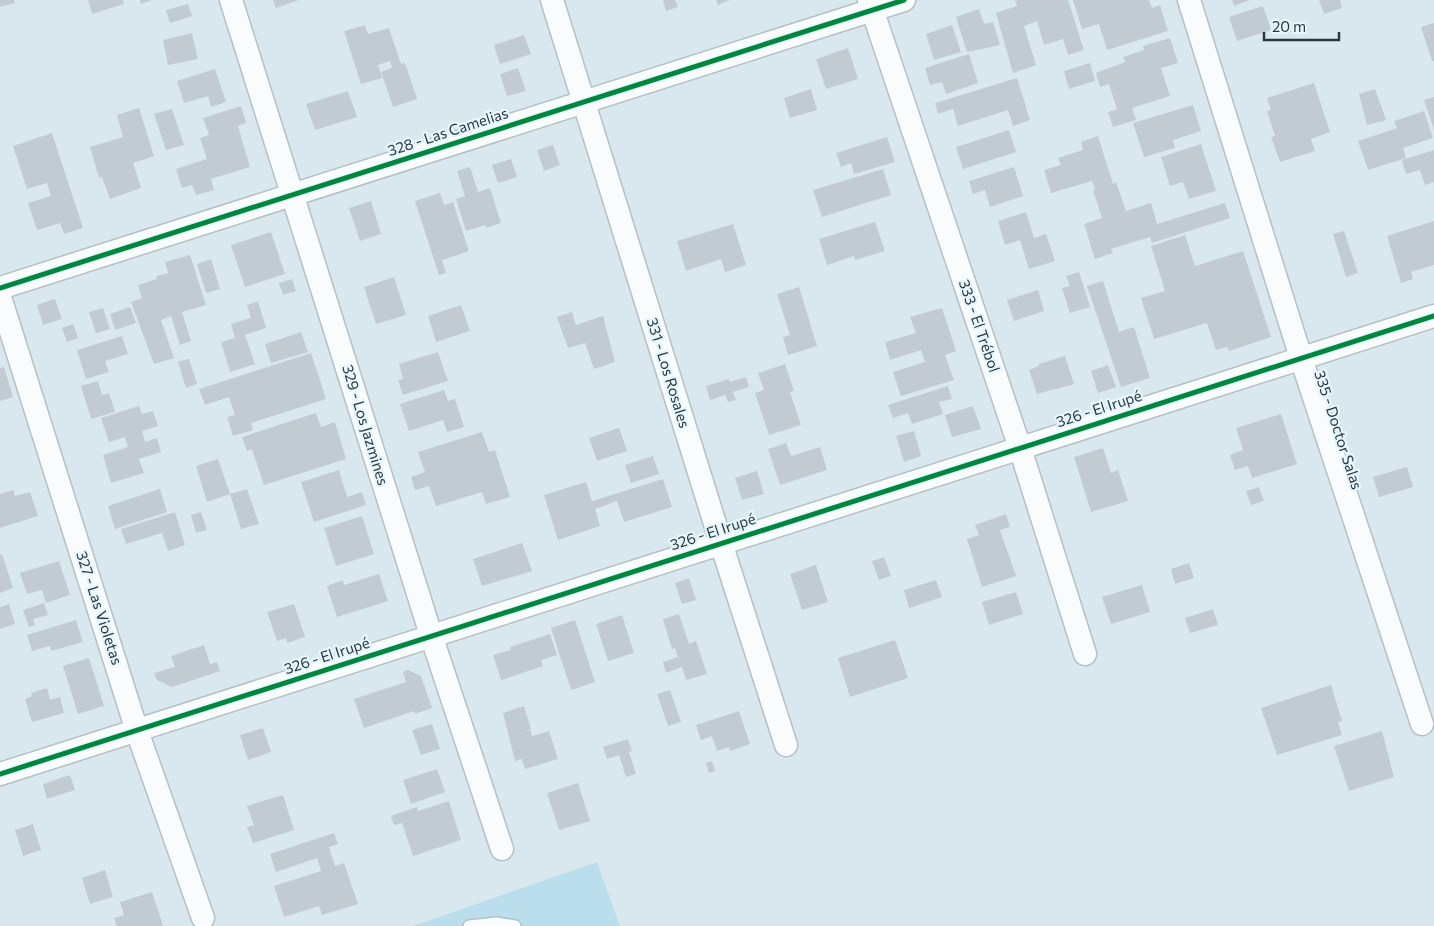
<svg xmlns="http://www.w3.org/2000/svg" width="1434" height="926" font-family="Commissioner,sans-serif">
  <style>
    .green { fill: #bbdeed }
    .building { fill: #c2cbd2 }
    .lines { fill: none; stroke-linecap: round; stroke-linejoin: round }
    .lane-casing { stroke: #b5c0c5; stroke-width: 14 }
    .street-casing { stroke: #b5c0c5; stroke-width: 25 }
    .lane { stroke: #f9fcfc; stroke-width: 11 }
    .street { stroke: #f9fcfc; stroke-width: 22 }
    .cycleway-casing { stroke: #e6f6fe; stroke-width: 8 }
    .cycleway { stroke: #00873e; stroke-width: 5 }
    .labels { text-anchor: middle; stroke-width: 4.5; stroke-linejoin: round; paint-order: stroke }
    .street-label { font-size: 15px; fill: #2c373b; stroke: #e6f6fe }
  </style>
  <rect width="100%" height="100%" fill="#d9e8ee"/>
  <path class="green" d="M597,862l23,64h-207z"/>
  <path class="building" d="M0,0h14l1,3 -15,4z
    M88,0h35l1,4 -32,10z
    M140,0h12l-11,4z
    M273,0h26l-23,8z
    M663,0h12l3,7 -12,4z
    M716,0h14l-12,5z
    M1015,0h53l16,50 -16,5 -5,-16 -19,6 -7,-24 -13,5 12,39 -23,8 -17,-60 21,-7z
    M1073,0h76l3,8 8,-3 8,26 -61,19 -8,-26 -17,5z
    M1232,0h18l-16,6z
    M1319,0h21l2,8 -18,6z
    M188,4l4,12 -22,7 -4,-13z
    M1263,6l8,24 -34,11 -8,-24z
    M979,9l5,15 9,-2 7,23 -33,7 -11,-35z
    M1434,23v38h-2l-11,-34z
    M365,25l3,9 21,-6 12,36 4,-1 12,36 -24,8 -12,-35 11,-4 -2,-7 -12,4 4,13 -21,6 -17,-53z
    M952,25l9,27 -27,8 -8,-26z
    M192,33l6,26 -30,6 -5,-25z
    M524,35l7,19 -31,10 -6,-19z
    M1170,38l8,25 -17,5 9,28 -38,12 4,12 -23,7 -5,-15 9,-3 -8,-25 -9,3 -4,-14 29,-11 -2,-5 21,-7 -1,-4z
    M848,48l10,31 -32,10 -10,-30z
    M969,54l9,29 -32,11 -4,-12 -12,3 -5,-17z
    M1090,63l5,18 -26,8 -5,-18z
    M518,68l8,23 -19,5 -7,-22z
    M215,69l11,33 -15,5 -3,-11 -24,7 -7,-22z
    M1017,78l13,42 -17,6 -5,-16 -50,16 -5,-17 -15,5 -3,-11z
    M1314,83l16,49 -19,7 4,12 -35,11 -9,-25 4,-1 -8,-25 4,-1 -4,-12z
    M811,89l6,21 -27,8 -6,-20z
    M1375,89l11,31 -19,5 -8,-31z
    M348,91l9,26 -42,13 -9,-26z
    M1434,97v33l-10,-30z
    M1193,105l8,26 -28,9 2,8 -31,9 -11,-34z
    M241,106l5,17 -8,3 12,41 -39,12 3,11 -18,5 -4,-10 -10,3 -6,-19 31,-10 -7,-21 9,-3 -6,-17z
    M139,108l15,48 -21,7 8,25 -31,11 -8,-22 -3,1 -9,-31 33,-10 -6,-22z
    M172,109l12,36 -18,5 -12,-36z
    M1424,111l9,27 -30,10 3,10 -38,12 -10,-29 39,-13 -3,-7z
    M1009,130l7,22 -53,17 -7,-22z
    M52,133l31,95 -19,6 -4,-11 -23,7 -9,-27 23,-7 -4,-13 -20,6 -14,-43z
    M1098,136l15,48 3,-2 10,29 25,-8 6,21 68,-21 5,15 -78,25 -2,-6 -39,12 2,4 -18,6 -11,-35 18,-6 -9,-28 2,-1 -3,-8 -41,12 -7,-23 17,-5 -3,-7 25,-8 -2,-8z
    M887,137l8,25 -41,12 -3,-11 -10,4 -5,-14z
    M1201,144l15,47 -27,8 -6,-17 -13,4 -9,-29z
    M553,145l7,20 -16,6 -7,-21z
    M1434,150v32l-9,3 -5,-15 -14,4 -4,-14z
    M511,159l6,18 -19,6 -6,-18z
    M470,167l8,25 12,-4 11,35 -15,5 -1,-3 -19,6 -10,-32 9,-3 -8,-25z
    M1014,167l9,29 -33,11 -5,-17 -12,4 -4,-13z
    M883,169l8,26 -69,22 -9,-27z
    M440,193l4,12 9,-3 16,49 -27,9 4,13 -7,2 -24,-74z
    M371,201l10,33 -21,7 -11,-33z
    M1026,212l8,26 12,-4 9,27 -26,8 -9,-29 -15,5 -7,-24z
    M1434,221v44l-23,7 2,7 -12,4 -14,-47z
    M875,222l10,29 -30,9 -1,-4 -27,9 -8,-26z
    M733,224l13,41 -21,7 -4,-13 -35,12 -9,-30z
    M1344,231l14,42 -12,4 -13,-43z
    M271,232l14,42 -40,13 -14,-42z
    M1185,235l10,31 48,-15 28,86 -42,14 -2,-4 -11,3 -9,-27 -53,16 -13,-41 24,-7 -14,-45z
    M190,255l16,50 -24,7 9,29 -11,4 -9,-29 -10,4 13,38 -20,6 -23,-62 11,-4 -4,-13 19,-6 -1,-3 12,-3 -3,-11z
    M211,259l9,30 -14,4 -9,-29z
    M1079,272l11,35 -20,6 -8,-25 8,-2 -4,-10z
    M394,277l12,38 -30,9 -12,-37z
    M292,279l4,12 -13,4 -4,-12z
    M1103,281l16,51 15,-5 16,51 -29,9 -34,-101z
    M799,287l18,59 -29,9 -5,-18 7,-2 -13,-41z
    M1038,290l6,21 -30,10 -7,-21z
    M55,299l7,20 -19,6 -6,-20z
    M258,301l8,27 -21,7 10,29 -25,8 -9,-30 14,-4 -4,-14 20,-6 -4,-13z
    M461,305l9,26 -34,11 -8,-26z
    M130,307l6,16 -21,7 -5,-16z
    M103,308l7,21 -14,4 -7,-21z
    M942,308l14,43 -11,4 9,25 -53,16 -8,-24 32,-10 -4,-12 -31,10 -5,-18 31,-9 -6,-16z
    M572,312l4,13 27,-9 12,46 -21,7 -9,-26 -17,5 -11,-31z
    M73,324l5,14 -11,4 -5,-14z
    M301,332l7,20 -37,11 -6,-19z
    M122,336l6,18 -23,7 4,11 -23,7 -9,-29z
    M438,352l10,29 -45,14 -5,-15 5,-1 -4,-15z
    M311,353l15,46 -75,24 2,7 -20,6 -6,-19 8,-2 -6,-18 -24,8 -6,-16z
    M1065,356l9,28 -37,10 -8,-24 10,-4v-2z
    M189,359l8,25 -11,4 -8,-26z
    M785,364l9,27 -4,1 11,33 -32,10 -14,-42 9,-3 -6,-17z
    M1108,365l8,22 -18,6 -7,-22z
    M4,367l9,30 -13,4v-33z
    M746,377l3,10 -16,5 3,8 -8,2 -3,-7 -15,5 -4,-14 23,-7 1,3z
    M98,381l4,14 7,-2 6,19 -24,7 -10,-33z
    M948,386l4,13 -13,3 4,12 -31,10 -4,-11 -15,5 -5,-13z
    M444,390l4,11 7,-2 9,28 -17,5 -4,-12 -34,11 -9,-27z
    M139,406l3,8 11,-3 5,15 -16,5 3,11 12,-4 4,14 -22,7 5,14 -33,10 -8,-28 25,-8 -3,-10 -16,5 -8,-24z
    M973,406l8,23 -29,8 -7,-22z
    M316,413l5,14 14,-5 11,37 -82,26 -12,-36 -5,2 -5,-14z
    M1281,414l16,50 -45,14 -4,-12 -13,4 -5,-15 13,-5 -7,-22z
    M619,428l8,23 -30,10 -8,-23z
    M914,431l7,25 -17,6 -8,-26z
    M482,432l7,20 6,-2 15,47 -24,7 -4,-12 -46,14 -7,-20 -14,4 -4,-13 14,-5 -7,-20z
    M786,443l5,13 29,-9 7,23 -47,15 -12,-36z
    M1103,448l8,25 7,-3 10,31 -37,11 -17,-55z
    M653,456l6,18 -28,9 -6,-18z
    M218,459l12,35 -23,8 -11,-36z
    M1407,467l6,20 -34,10 -6,-20z
    M339,470l8,27 15,-5 4,13 -52,17 -13,-40z
    M757,471l7,23 -22,6 -7,-22z
    M663,479l9,28 -48,15 -7,-21 -22,8 5,17 -42,14 -14,-45 42,-13 6,19z
    M1259,487l5,14 -13,4 -5,-14z
    M160,489l7,23 -52,17 -7,-23z
    M247,489l12,35 -18,5 -11,-35z
    M13,490l2,6 15,-4 8,24 -38,12v-34z
    M175,512l10,33 -17,6 -6,-18 -36,11 -5,-15z
    M201,512l6,18 -11,3 -5,-18z
    M1006,514l4,13 -10,3 16,46 -34,11 -15,-48 12,-4 -4,-10z
    M362,516l12,38 -38,12 -12,-38z
    M522,543l10,28 -50,15 -9,-27z
    M2,554l11,34 -13,5v-38z
    M884,557l7,19 -12,4 -7,-19z
    M59,561l11,34 -24,8 -4,-13 -15,4 -7,-21z
    M1189,563l5,15 -19,6 -4,-15z
    M816,565l12,37 -26,8 -12,-36z
    M379,574l9,27 -51,16 -10,-31 16,-6 1,5z
    M689,578l7,22 -14,4 -7,-21z
    M936,580l6,17 -33,11 -5,-18z
    M1142,585l8,27 -39,12 -9,-27z
    M1016,592l7,22 -34,11 -7,-23z
    M44,603l4,12 -15,4 2,6 -6,2 -6,-17z
    M9,604l6,20 -15,5v-22z
    M294,604l11,33 -18,6 -1,-5 -9,3 -10,-29z
    M1213,609l5,16 -28,8 -5,-15z
    M679,614l10,30 7,-3 11,33 -21,6 -4,-13 -16,6 -3,-11 15,-5 -3,-9 -3,1 -9,-30z
    M622,615l12,38 -26,8 -12,-37z
    M76,620l7,22 -32,9 -1,-5 -18,5 -5,-16z
    M575,620l20,62 -24,8 -20,-62z
    M550,634l7,21 -16,5 2,6 -42,14 -8,-25 18,-5 -1,-3z
    M895,640l13,38 -58,19 -12,-39z
    M204,645l6,19 7,-2 3,9 -48,16 -15,-7 -3,-7 21,-6 -4,-11z
    M89,658l15,48 -26,8 -15,-48z
    M408,670l13,6 11,32 -17,6 -1,-3 -50,17 -10,-29 52,-17 -3,-10z
    M1331,685l11,36 -4,1 4,13 -65,20 -16,-47z
    M47,688l3,12 10,-3 4,16 -32,9 -7,-23 7,-3 -1,-3z
    M670,690l11,32 -13,4 -11,-32z
    M524,706l7,23 -11,4 10,-3 2,6 17,-5 9,28 -33,10 -3,-10 -7,2 -12,-48z
    M739,711l11,33 -20,7 -1,-4 -12,4 -5,-15 -11,4 -5,-15z
    M432,724l8,25 -19,6 -9,-25z
    M263,728l8,24 -23,8 -8,-25z
    M1382,731l12,46 -45,14 -15,-45z
    M628,739l4,12 -3,1 7,22 -10,3 -7,-22 -12,4 -4,-12z
    M712,761l3,10 -6,2 -3,-10z
    M437,769l8,23 -34,12 -8,-24z
    M70,775l5,15 -28,9 -4,-15z
    M578,783l12,38 -31,9 -12,-37z
    M283,795l11,35 -41,13 -6,-16 7,-2 -7,-19z
    M449,801l12,39 -48,16 -11,-33 -8,2 -3,-9 26,-9 1,4z
    M33,824l8,26 -18,6 -8,-26z
    M334,833l4,11 -9,3 6,19 9,-3 14,41 -36,11 -3,-9 -35,11 -10,-31 47,-15 -4,-13 -41,14 -6,-18z
    M105,870l8,27 -23,7 -8,-26z
    M152,892l11,34h-46l-3,-8 10,-3 -4,-13z"/>
  <g class="lines">
    <g class="lane-casing">
      <path id="lane" d="M469,926l27,-3 19,3"/>
    </g>
    <g class="street-casing">
      <path id="street" d="M231,0l200,635 71,214
        M552,0l169,543 65,202
        M869,0l151,448 65,206
        M1189,0l112,358 121,366
        M0,288l904,-288
        M0,297l137,434 66,187
        M0,774l1434,-458"/>
    </g>
    <use href="#lane" class="lane"/>
    <use href="#street" class="street"/>
    <g class="cycleway-casing">
      <path id="cycleway" d="M0,288l904,-288
        M0,774l1434,-458"/>
    </g>
    <use href="#cycleway" class="cycleway"/>
  </g>
  <g class="labels">
    <g class="street-label">
      <text transform="translate(448 132) rotate(-18)" y="5">328 - Las Camelias</text>
      <text transform="translate(979 326) rotate(71)" y="5">333 - El Trébol</text>
      <text transform="translate(668 373) rotate(73)" y="5">331 - Los Rosales</text>
      <text transform="translate(1099 409) rotate(-18)" y="5">326 - El Irupé</text>
      <text transform="translate(365 425) rotate(73)" y="5">329 - Los Jazmines</text>
      <text transform="translate(1338 430) rotate(72)" y="5">335 - Doctor Salas</text>
      <text transform="translate(713 532) rotate(-18)" y="5">326 - El Irupé</text>
      <text transform="translate(99 608) rotate(72)" y="5">327 - Las Violetas</text>
      <text transform="translate(327 656) rotate(-18)" y="5">326 - El Irupé</text>
    </g>
  </g>
  <path d="M1264 32v8h75v-8" fill="none" stroke="#2c373b" stroke-width="2.5"/>
  <text x="1272" y="32" font-size="15" fill="#2c373b" stroke="#e6f6fe" stroke-width="4" paint-order="stroke">20 m</text>
</svg>
